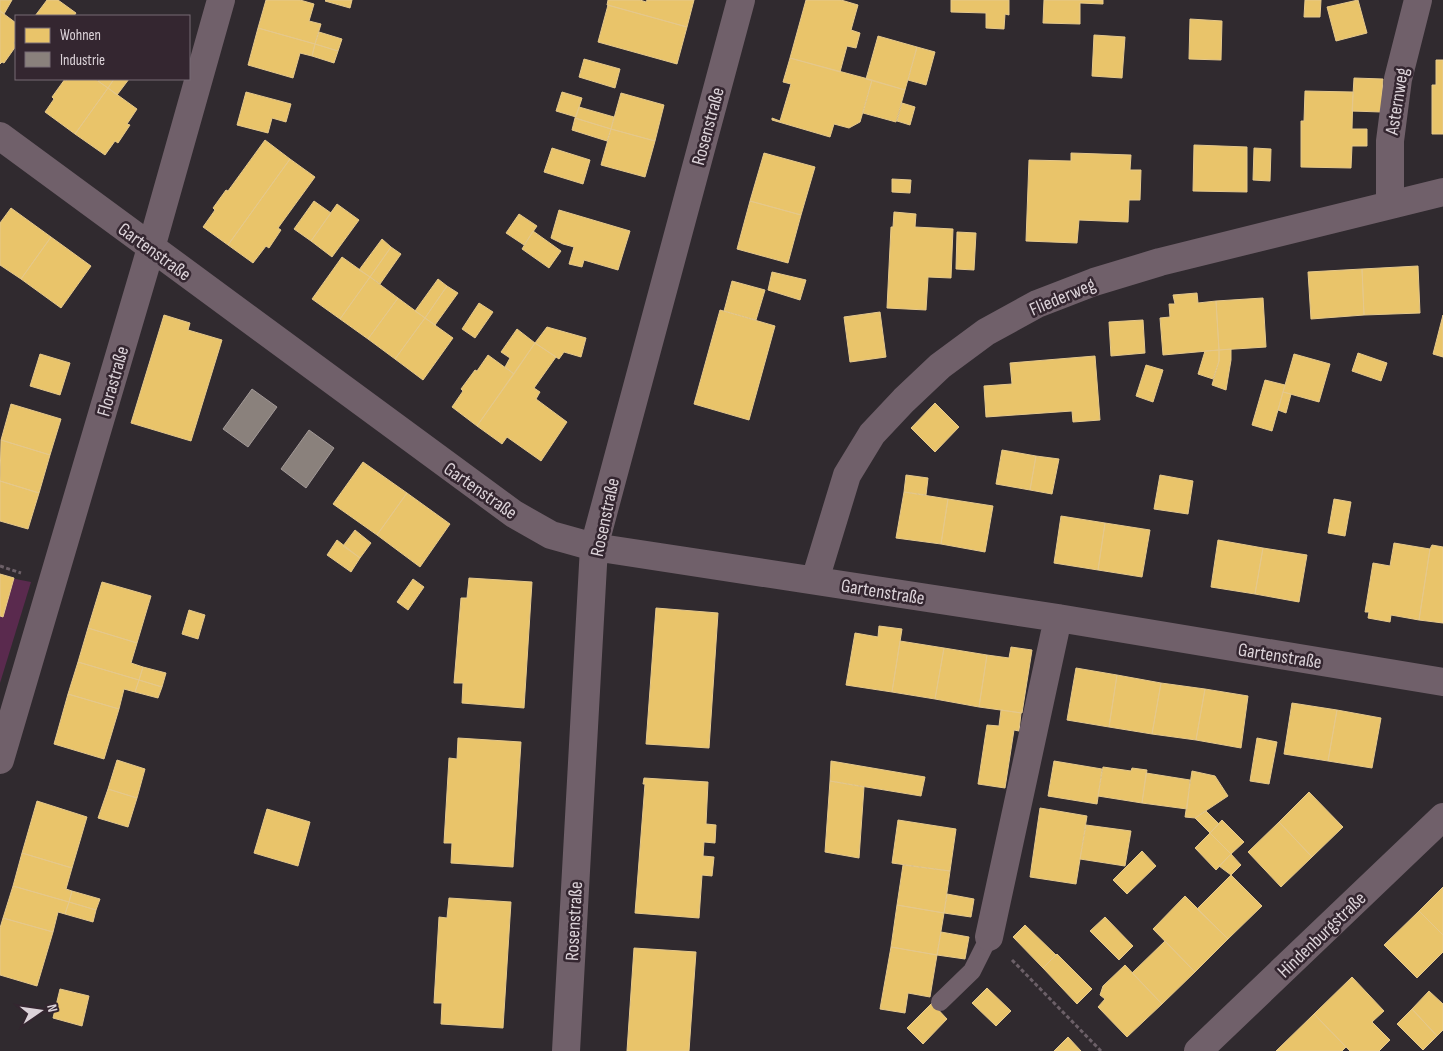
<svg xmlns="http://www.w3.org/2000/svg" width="1443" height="1051" font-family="'Sofia Sans Condensed',sans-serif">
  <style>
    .green { fill: #5a2a4e }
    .homes { fill: #e9c46a; stroke: #e5c88b }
    .industry { fill: #8a817c; stroke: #a39a98 }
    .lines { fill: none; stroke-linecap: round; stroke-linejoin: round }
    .path { stroke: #6c6068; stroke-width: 3; stroke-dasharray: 4 2.5; stroke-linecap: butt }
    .service { stroke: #70606a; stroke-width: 18 }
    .minor { stroke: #70606a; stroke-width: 28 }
    .labels { text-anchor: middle; stroke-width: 5; stroke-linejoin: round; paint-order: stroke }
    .street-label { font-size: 19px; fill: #dcd3d9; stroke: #342630 }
  </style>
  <rect width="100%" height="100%" fill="#302a2f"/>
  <path class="green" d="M0,576l31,6 -31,101z"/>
  <path class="homes" d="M0,0h12l-8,14 -4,-3z
    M47,0h11l18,13 -2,3h-39z
    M266,0h34l14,4 -5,17 12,3 -6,20 -57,-16z
    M326,0h26l-2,8 -25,-7z
    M608,0h32l6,2 1,-2h47l-7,27 -80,-22z
    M806,0h35l17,5 -7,25 9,3 -4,15 -9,-2 -7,26 -50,-14z
    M951,0h58v15l-4,-1 -1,15 -18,-1v-15l-35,-1z
    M1044,0h59v4l-23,-1v21l-37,-1z
    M1305,0h16l-1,17h-16z
    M1358,0l9,33 -31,8 -9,-34z
    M608,5l79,22 -10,37 -79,-22z
    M0,11l16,12v17l-2,3 2,3 -12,17 -2,-1 -2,2z
    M1190,19l32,2 -1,39 -32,-1z
    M258,28l57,16 -3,12 -12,-3 -7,25 -45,-13z
    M319,32l23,7 -4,12 -23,-7z
    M1094,35l31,2 -3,41 -30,-2z
    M878,36l39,11 -12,43 -39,-11z
    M315,44l23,7 -4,12 -22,-7z
    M917,47l18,5 -9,33 -18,-5z
    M790,58l82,22 -12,42 -11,6 -15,-4 -4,13 -58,-17v-2l8,3 11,-37 -8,-2z
    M584,59l36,10 -5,19 -36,-11z
    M1436,60h7v74h-11v-49h4z
    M1354,78l29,1 -2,33 -29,-1z
    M65,79l1,2 2,-2h27l13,9 -33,46 -30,-22 9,-13 -2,-2z
    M99,79h15l-6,9 -10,-7z
    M114,79h15l-12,16 -9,-7z
    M872,80l33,10 -9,32 -33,-9z
    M108,88l29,21 -10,15 3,1 -12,18 -3,-2 -10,14 -30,-21z
    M1305,91l48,1 -1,37h15v17h-15l-1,22 -50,-1v-46h3z
    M246,92l45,12 -5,18 -14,-4 -4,15 -31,-8z
    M562,92l20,6 -6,19 -20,-6z
    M621,93l43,12 -9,36 -44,-12z
    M902,103l13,4 -5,18 -13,-4z
    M579,107l35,10 -3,12 -36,-11z
    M575,118l36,11 -4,12 -35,-11z
    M611,129l44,12 -10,36 -44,-12z
    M265,140l25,19 -62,86 -25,-18 12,-17 -2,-2 13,-18 2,1z
    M1194,145l53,2v45l-54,-1z
    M552,148l38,12 -7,24 -39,-12z
    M1254,148l17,1 -1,32 -17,-1z
    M764,153l51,14 -14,48 -51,-14z
    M1071,153l60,2 -1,15h11l-1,30h-11l-1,22 -49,-2 -2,23 -51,-2 3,-81 42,1z
    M290,159l25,18 -37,51 3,2 -12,18 -3,-2 -13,17 -25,-18z
    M892,179l19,1 -1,13 -18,-1z
    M314,201l17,12 -20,28 -17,-12z
    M750,201l51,14 -13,48 -51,-14z
    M337,204l22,16 -27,37 -21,-16z
    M11,208l40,29 -30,42 -21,-14v-42z
    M559,210l71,21 -12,39 -34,-10 -2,7 -13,-3 5,-17 -11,-3 -12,-6z
    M894,212l22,2 -1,13 38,2 -2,49 -23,-1 -2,33 -39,-2 4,-81h2z
    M519,214l18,12 -13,19 -18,-12z
    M533,231l28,20 -12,17 -27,-19z
    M957,232l19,1 -2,37 -18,-1z
    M51,237l40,29 -30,42 -40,-29z
    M382,239l9,8 -21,30 -11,-7z
    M391,247l10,7 -21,30 -10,-7z
    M342,257l28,20 -30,42 -28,-20z
    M1418,266l2,47 -56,2 -2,-46z
    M1362,269l2,46 -53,4 -3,-47z
    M772,272l34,8 -6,20 -32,-10z
    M370,277l28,21 -30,41 -28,-20z
    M438,279l9,7 -22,32 -10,-7z
    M732,281l33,9 -9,30 -32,-9z
    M447,286l11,7 -23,32 -10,-7z
    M1197,293l1,10 18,-2 3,49 -56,5 -3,-37 10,-1 -1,-13h6l-2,-9z
    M398,298l27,20 -30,41 -27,-20z
    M1263,298l3,49 -47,3 -3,-49z
    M479,303l14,9 -18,26 -13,-9z
    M720,310l55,16 -26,94 -55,-16z
    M880,312l6,45 -36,5 -6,-45z
    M164,315l26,8 -2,7 34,10 -31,101 -60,-18z
    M1443,315v42l-10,-3z
    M425,318l28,20 -30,42 -28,-21z
    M1143,320l2,33 -34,3 -2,-34z
    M547,327l39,11 -5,19 -17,-5 -5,7 -24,-16z
    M517,329l18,14 -21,31 -9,-7 5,-9 -9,-6z
    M535,343l21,14 -22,31 6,4 -4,7 31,23 -26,39 -34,-24 -5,7 -25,-18z
    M1231,349v11l-5,30 -14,-5 7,-24v-11z
    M1219,350v11l-6,18 -15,-5 7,-23z
    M1358,353l29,10 -6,18 -29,-10z
    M40,354l30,9 -10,32 -30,-9z
    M1294,354l36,10 -11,38 -36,-10z
    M488,355l26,19 -37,52 -25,-19 11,-16 -2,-2 14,-19 2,1z
    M1095,356l5,64 -27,2 -1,-11 -86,6 -2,-31 28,-2 -2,-21z
    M1146,365l17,5 -10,32 -17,-6z
    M1265,380l20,5 -13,46 -20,-6z
    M1283,392l8,2 -5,19 -8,-3z
    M935,403l24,24 -24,25 -24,-24z
    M11,404l50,15 -11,36 -49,-15z
    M1,440l49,15 -11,38 -39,-12z
    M1002,450l34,6 -6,34 -34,-6z
    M1036,456l23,3 -7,35 -22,-4z
    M363,462l44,31 -30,42 -44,-31z
    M906,475l22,3 -2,17 -22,-3z
    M1160,475l33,6 -5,33 -34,-5z
    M0,481l39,12 -11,36 -28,-8z
    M904,492l44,7 -7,45 -45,-6z
    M407,493l43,31 -30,43 -43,-32z
    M948,499l45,7 -8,46 -44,-8z
    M1334,499l17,3 -6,34 -17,-3z
    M1061,516l44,7 -7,47 -44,-7z
    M1105,523l45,7 -8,47 -44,-7z
    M355,530l16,13 -11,15 -17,-12z
    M337,540l23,18 -9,14 -24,-17z
    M1218,540l45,8 -8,46 -44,-7z
    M1394,543l36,6 -11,71 -28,-5 -1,7 -22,-4 1,-6h-4l8,-49 17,3z
    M1432,545l11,2v76l-24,-3 11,-71z
    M1263,548l44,7 -8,47 -44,-8z
    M0,574l14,4 -11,39 -3,-1z
    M469,578l63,4 -8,126 -62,-5 1,-20h-9l7,-85h6z
    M413,579l11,8 -16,23 -11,-8z
    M102,582l49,14 -14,47 -49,-15z
    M656,608l62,5 -9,135 -63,-4z
    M189,610l16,5 -7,24 -16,-5z
    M879,626l23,3 -10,63 -46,-7 9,-52 23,4z
    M88,628l49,15 -6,20 12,4 -4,13 -61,-18z
    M900,641l44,7 -9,51 -43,-7z
    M1011,647l21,3 -10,63 -43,-6 8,-52 22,3z
    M944,648l43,7 -8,52 -44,-8z
    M78,662l61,18 -4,12 -11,-3 -5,20 -51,-15z
    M143,667l23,6 -4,14 -23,-7z
    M1076,668l41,7 -8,52 -42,-7z
    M1117,675l44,8 -9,51 -43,-7z
    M139,680l23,7 -4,11 -23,-6z
    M1161,683l44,6 -9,51 -44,-6z
    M1205,689l43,7 -7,52 -45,-8z
    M68,694l51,15 -15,50 -50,-15z
    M1292,703l45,7 -9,51 -44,-7z
    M1001,710l20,3 -2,18 -5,-1 -9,58 -27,-4 9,-59 12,1z
    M1337,710l44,8 -9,50 -44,-7z
    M458,738l63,4 -8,125 -62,-4 1,-20h-8l5,-85 8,1z
    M1257,738l20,4 -8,42 -19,-3z
    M117,760l28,9 -8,29 -29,-9z
    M831,761l94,16 -4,19 -91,-15z
    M1054,761l48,8 -5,35 -49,-8z
    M1103,767l28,4 1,-3 15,2 -5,33 -44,-7z
    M1192,771l23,5 13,20 -33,22 -10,-1z
    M1146,773l44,7 -3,29 -45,-6z
    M644,778l64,4 -2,42 10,1 -1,18 -11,-1 -1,14 11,1 -2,19 -10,-1 -3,43 -64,-5 10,-129h-2z
    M830,781l34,6 -5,71 -34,-6z
    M108,789l29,9 -9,29 -30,-9z
    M1309,792l34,35 -31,30 -33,-35z
    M37,801l50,16 -15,51 -50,-15z
    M1040,808l47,8 -11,68 -46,-7z
    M267,809l43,13 -12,44 -44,-13z
    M1206,811l13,13 -9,9 -15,-15z
    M898,820l58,9 -6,42 -58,-8z
    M1222,820l22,22 -13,12 -21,-21z
    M1279,822l33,35 -31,30 -33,-35z
    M1086,825l45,6 -6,35 -45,-7z
    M1210,833l21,21 -15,16 -21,-22z
    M1142,851l14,15 -29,28 -14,-14z
    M22,853l50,15 -6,21 6,2 -3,11 -56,-16z
    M1231,854l10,11 -10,10 -12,-9z
    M903,865l47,6 -6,42 -47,-8z
    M1231,875l31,31 -34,33 -31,-30z
    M13,886l56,16 -4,12 -7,-2 -5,20 -50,-14z
    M1443,887v48l-24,-24z
    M72,891l28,8 -4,11 -27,-8z
    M947,894l27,5 -3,18 -27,-4z
    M1185,896l43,43 -33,33 -42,-43z
    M449,898l62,4 -8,126 -62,-4 1,-21h-8l5,-86 8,1z
    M69,902l27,8 -3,12 -28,-8z
    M897,905l47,8 -7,42 -46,-8z
    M1419,911l24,24v17l-26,26 -33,-33z
    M1105,917l28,29 -14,14 -29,-29z
    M3,918l50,14 -16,54 -37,-11v-47z
    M1025,925l31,30 -13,13 -30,-31z
    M941,932l28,5 -4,22 -28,-4z
    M1165,941l30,31 -33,32 -30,-31z
    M891,947l46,8 -7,42 -22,-4 -3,20 -25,-4z
    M634,948l62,4 -7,99h-62z
    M1057,954l35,35 -15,15 -34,-36z
    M1125,965l37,39 -35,33 -29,-30 7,-8 -5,-4 3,-9z
    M1352,977l32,34 -12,11 18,18 -11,11h-29l-36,-37z
    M987,988l24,23 -15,15 -24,-23z
    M60,989l29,7 -7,30 -29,-8z
    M1429,991l14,13v26l-6,6 -25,-27z
    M932,1003l15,16 -24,25 -16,-16z
    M1412,1009l25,27 -14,14 -26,-26z
    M1314,1014l32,33 -4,4h-66z
    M1068,1037l13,14h-27z"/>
  <path class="industry" d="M252,389l25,18 -29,40 -25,-18z
    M309,430l25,18 -28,40 -25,-19z"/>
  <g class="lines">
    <path class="path" d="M0,566l21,7
      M1012,960l89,91"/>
    <path class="service" d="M940,1002l32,-31 17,-34"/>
    <path class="minor" d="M0,136l514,378 37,21 43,12 464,71 385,64
      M1390,204v-63l8,-62 20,-79
      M815,580l32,-105 25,-41 32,-34 36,-34 46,-34 51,-28 57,-22 66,-20 283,-70
      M0,760l151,-512 70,-248
      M989,937l69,-319
      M566,1051l28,-504 147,-547
      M1198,1051l245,-234"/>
  </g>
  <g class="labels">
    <g class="street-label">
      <text transform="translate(1396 101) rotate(-81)" y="7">Asternweg</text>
      <text transform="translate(707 126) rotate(-75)" y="7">Rosenstraße</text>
      <text transform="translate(155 251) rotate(36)" y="7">Gartenstraße</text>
      <text transform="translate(1062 296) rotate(-23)" y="7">Fliederweg</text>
      <text transform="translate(112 381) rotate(-74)" y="7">Florastraße</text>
      <text transform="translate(481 490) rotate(35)" y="7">Gartenstraße</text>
      <text transform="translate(604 517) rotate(-78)" y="7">Rosenstraße</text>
      <text transform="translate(883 591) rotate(9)" y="7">Gartenstraße</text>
      <text transform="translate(1280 655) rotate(9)" y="7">Gartenstraße</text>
      <text transform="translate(573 921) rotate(-87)" y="7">Rosenstraße</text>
      <text transform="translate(1321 934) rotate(-44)" y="7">Hindenburgstraße</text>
    </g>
  </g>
  <rect x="15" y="15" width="175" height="65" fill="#342630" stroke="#776b74"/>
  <rect x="25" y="28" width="25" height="15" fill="#e9c46a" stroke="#776b74"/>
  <text x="60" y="40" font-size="15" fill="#dcd3d9">Wohnen</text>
  <rect x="25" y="52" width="25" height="15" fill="#8a817c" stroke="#776b74"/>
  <text x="60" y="65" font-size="15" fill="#dcd3d9">Industrie</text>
  <g transform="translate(40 1011) rotate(77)" stroke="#342630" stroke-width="4" paint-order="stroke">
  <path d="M0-4L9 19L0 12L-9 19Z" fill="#dcd3d9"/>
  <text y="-8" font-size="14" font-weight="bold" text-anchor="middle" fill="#dcd3d9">N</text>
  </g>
</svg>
